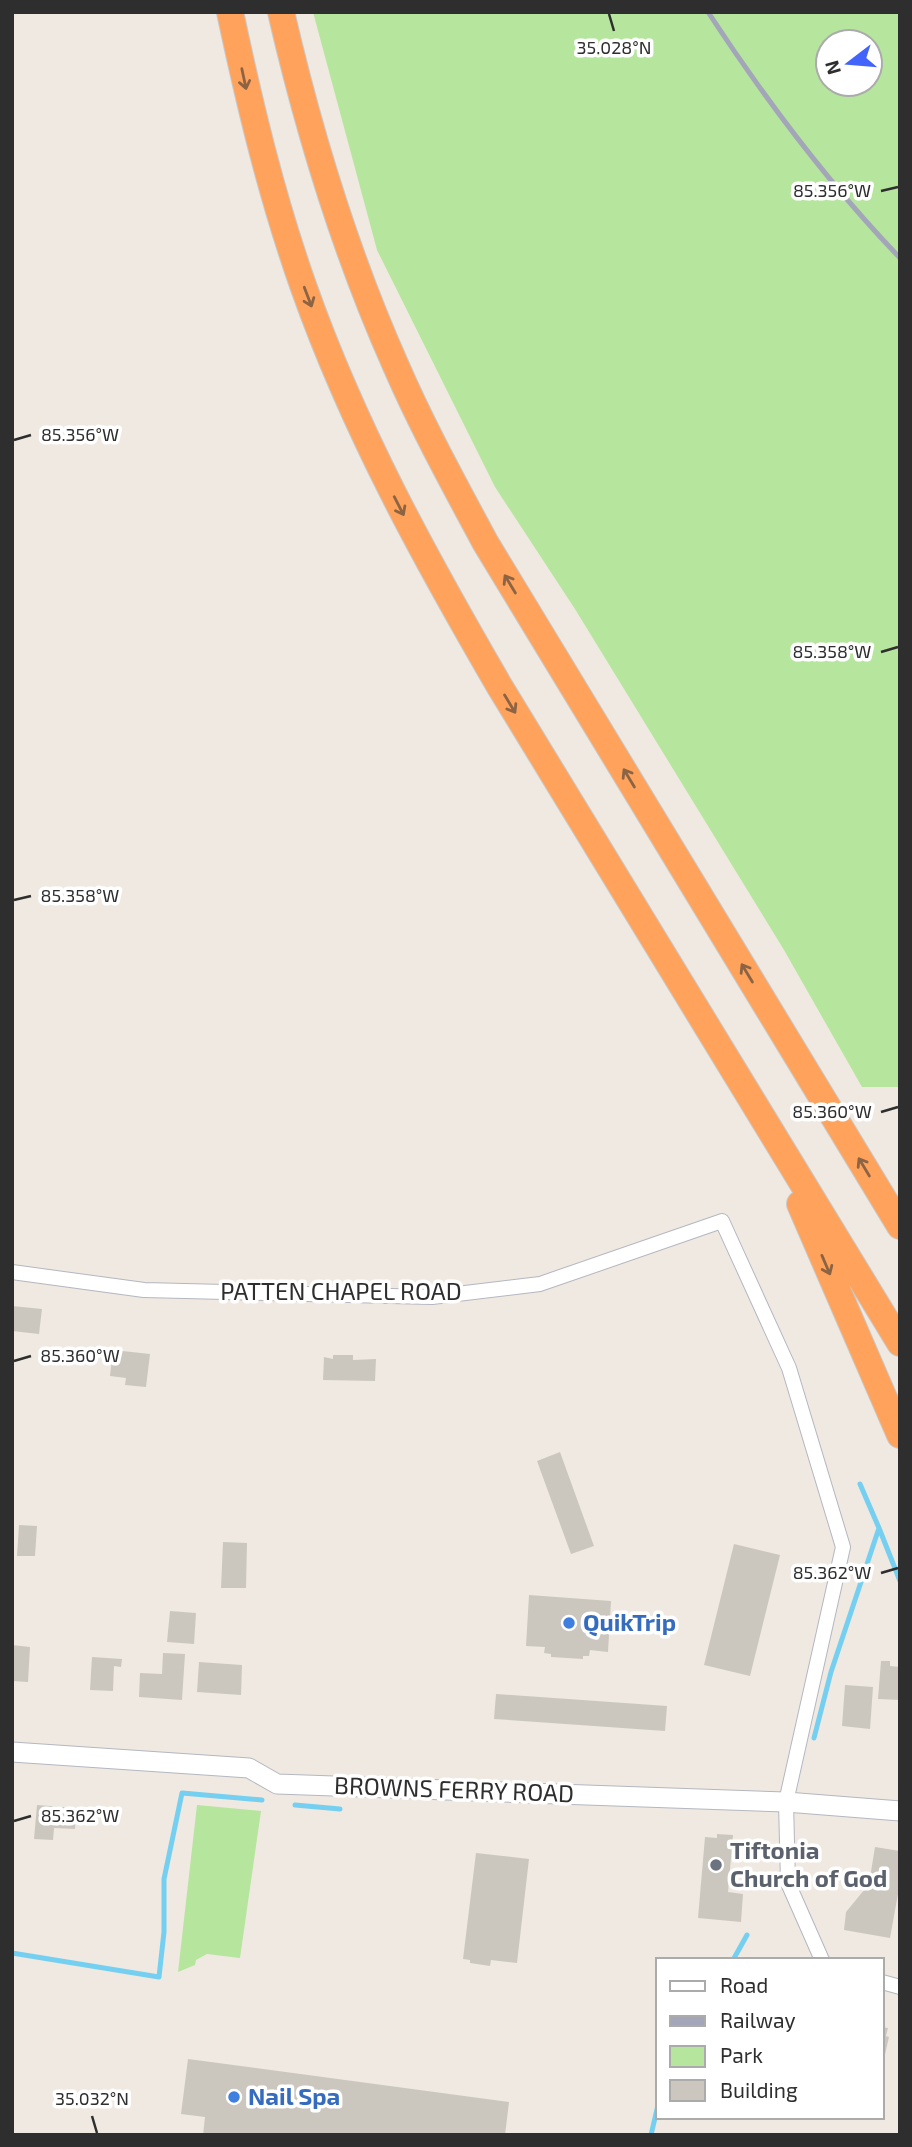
<svg xmlns="http://www.w3.org/2000/svg" width="912" height="2147" font-family="'Exo 2',sans-serif">
  <style>
    .green { fill: #b6e59e; fill-rule: evenodd }
    .lines { fill: none; stroke-linecap: round; stroke-linejoin: round }
    .stream { stroke: #75cff0; stroke-width: 5 }
    .building { fill: #cbc7bf }
    .street-casing { stroke: #b4b7c1; stroke-width: 16 }
    .secondary-casing { stroke: #b4b7c1; stroke-width: 21 }
    .highway-casing { stroke: #c9c9c9; stroke-width: 28 }
    .street { stroke: #fff; stroke-width: 14 }
    .secondary { stroke: #fff; stroke-width: 19 }
    .highway { stroke: #ffa35c; stroke-width: 26 }
    .rail { stroke: #a3a6b8; stroke-width: 5 }
    .oneway { stroke: #8c6343 }
    .ticks { fill: none; stroke: #2e2e2e; stroke-width: 2.5 }
    .shop-dot { fill: #3f7fe0; stroke: #fff; stroke-width: 2.5 }
    .worship-dot { fill: #6b7280; stroke: #fff; stroke-width: 2.5 }
    .labels { text-anchor: middle; stroke-width: 7; stroke-linejoin: round; paint-order: stroke }
    .street-label { font-size: 24px; fill: #2e2e2e; stroke: #fff }
    .shop-label { font-size: 24px; font-weight: bold; fill: #366cbe; stroke: #fff; text-anchor: start }
    .worship-label { font-size: 24px; font-weight: bold; fill: #5b616d; stroke: #fff; text-anchor: start }
    .ticks-label { font-size: 18px; text-anchor: middle; fill: #2e2e2e; stroke: #fff; stroke-width: 7; stroke-linejoin: round; paint-order: stroke }
  </style>
  <rect width="100%" height="100%" fill="#efe9e1"/>
  <path class="green" d="M313,12h587v1075h-38l-78,-137 -209,-341 -80,-122 -118,-237zM828,42h42v42h-42z
    M197,1805l64,6 -21,147 -33,-4 -11,6 -1,5 -17,7z"/>
  <g class="lines">
    <path class="stream" d="M879,1528l21,53
      M814,1738l17,-66 48,-144 -19,-44
      M295,1805l45,4
      M12,1953l147,24 5,-45v-53l18,-86 80,7
      M733,1960l14,-25
      M651,2135l7,-30"/>
  </g>
  <path class="building" d="M12,1306l30,3 -3,25 -27,-3z
    M113,1350l37,4 -4,33 -21,-2 1,-7 -16,-2z
    M333,1355h20v5l23,-1 -1,22 -52,-1 1,-23 9,2z
    M560,1452l34,94 -23,8 -34,-93z
    M19,1525l18,1 -2,30h-18z
    M223,1542l24,1 -1,45h-25z
    M734,1544l46,11 -30,121 -46,-11z
    M529,1595l82,6 -3,51 -18,-2 -1,6h-6v3l-32,-2v-3l-7,-1 1,-6 -19,-1z
    M170,1611l26,2 -2,31 -27,-2z
    M12,1645l18,2 -2,35 -16,-1z
    M163,1653l22,1 -3,46 -43,-3 1,-24 22,1z
    M92,1657l30,2 -1,8 -7,-1 -1,25 -23,-1z
    M881,1661h9v5l10,1v33l-22,-1z
    M199,1662l43,3 -1,30 -44,-3z
    M845,1685l28,2 -3,42 -28,-3z
    M496,1694l171,12 -2,25 -171,-12z
    M37,1805l39,3 -1,21 -21,-1 -1,12 -19,-1z
    M717,1834l16,1 -5,57 15,2 -2,28 -43,-4 7,-81 12,1z
    M875,1847l25,4v32l-10,55 -46,-8 2,-18 23,-28z
    M476,1853l53,6 -12,104 -26,-3 -1,6 -20,-3v-3l-7,-1z
    M882,2027l6,1 -2,8 3,1 -6,26z
    M188,2059l321,43 -4,33h-302l2,-18 -24,-3z"/>
  <g class="lines">
    <g class="street-casing">
      <path id="street" d="M12,1272l132,18 288,7 108,-13 182,-63 67,147 54,179 -57,255 2,81 34,77
        M882,1982l18,5"/>
    </g>
    <g class="secondary-casing">
      <path id="secondary" d="M12,1752l237,16 28,16 509,18 114,9"/>
    </g>
    <g class="highway-casing">
      <path id="highway" d="M230,12c20,94 42,186 74,276 50,141 121,270 196,399l400,656
        M281,12c28,121 64,240 115,354 26,60 58,118 89,176l415,684
        M800,1204l100,231"/>
    </g>
    <use href="#street" class="street"/>
    <use href="#secondary" class="secondary"/>
    <use href="#highway" class="highway"/>
    <path class="rail" d="M708,12c57,87 120,171 192,246"/>
  </g>
  <defs><path id="oneway-shaft" d="M-6 0H5M1.5-3L5.5 0L1.5 3" fill="none" stroke-width="1.6" stroke-linecap="round" stroke-linejoin="round" transform="scale(1.75)"/></defs>
  <g class="oneway">
    <use href="#oneway-shaft" transform="translate(244 79) rotate(78)"/>
    <use href="#oneway-shaft" transform="translate(308 297) rotate(69)"/>
    <use href="#oneway-shaft" transform="translate(399 506) rotate(63)"/>
    <use href="#oneway-shaft" transform="translate(510 584) rotate(-121)"/>
    <use href="#oneway-shaft" transform="translate(510 704) rotate(59)"/>
    <use href="#oneway-shaft" transform="translate(629 778) rotate(-121)"/>
    <use href="#oneway-shaft" transform="translate(747 973) rotate(-121)"/>
    <use href="#oneway-shaft" transform="translate(864 1167) rotate(-121)"/>
    <use href="#oneway-shaft" transform="translate(826 1265) rotate(67)"/>
  </g>
  <path class="ticks" d="M609,14l5,17M881,191l17,-4M14,440l17,-5M881,652l17,-5M14,900l17,-4M881,1112l17,-5M14,1361l17,-5M881,1573l17,-5M14,1821l17,-5M92,2116l5,17"/>
  <g class="shop-dot">
    <circle cx="569" cy="1623" r="7"/>
    <circle cx="234" cy="2097" r="7"/>
  </g>
  <circle class="worship-dot" cx="716" cy="1865" r="7"/>
  <g class="labels">
    <g class="street-label">
      <text x="341" y="1300">PATTEN CHAPEL ROAD</text>
      <text transform="translate(454 1790) rotate(2)" y="8">BROWNS FERRY ROAD</text>
    </g>
    <g class="shop-label">
      <text x="583" y="1631">QuikTrip</text>
      <text x="248" y="2105">Nail Spa</text>
    </g>
    <g class="worship-label">
      <text x="730" y="1859">Tiftonia<tspan x="730" dy="28">Church of God</tspan></text>
    </g>
  </g>
  <g class="ticks-label">
    <text x="614" y="54">35.028°N</text>
    <text x="832" y="197">85.356°W</text>
    <text x="80" y="441">85.356°W</text>
    <text x="832" y="658">85.358°W</text>
    <text x="80" y="902">85.358°W</text>
    <text x="832" y="1118">85.360°W</text>
    <text x="80" y="1362">85.360°W</text>
    <text x="832" y="1579">85.362°W</text>
    <text x="80" y="1822">85.362°W</text>
    <text x="92" y="2105">35.032°N</text>
  </g>
  <rect width="912" height="2147" fill="none" stroke="#2e2e2e" stroke-width="28"/>
  <rect x="656" y="1958" width="228" height="161" fill="#ffffff" stroke="#ababab" stroke-width="2"/>
  <rect x="670" y="1981" width="35" height="10" fill="#ffffff" stroke="#ababab" stroke-width="2"/>
  <text x="720" y="1993" font-size="21" fill="#2e2e2e">Road</text>
  <rect x="670" y="2016" width="35" height="10" fill="#a3a6b8" stroke="#ababab" stroke-width="2"/>
  <text x="720" y="2028" font-size="21" fill="#2e2e2e">Railway</text>
  <rect x="670" y="2046" width="35" height="21" fill="#b6e59e" stroke="#ababab" stroke-width="2"/>
  <text x="720" y="2063" font-size="21" fill="#2e2e2e">Park</text>
  <rect x="670" y="2080" width="35" height="21" fill="#cbc7bf" stroke="#ababab" stroke-width="2"/>
  <text x="720" y="2098" font-size="21" fill="#2e2e2e">Building</text>
  <g transform="translate(849 63) rotate(254)"><circle r="33" fill="#ffffff" stroke="#ababab" stroke-width="2"/>
  <path d="M0-5L12 26L0 18L-12 26Z" fill="#4264fb"/>
  <text y="-10" font-size="19" font-weight="bold" text-anchor="middle" fill="#2e2e2e">N</text>
  </g>
</svg>
